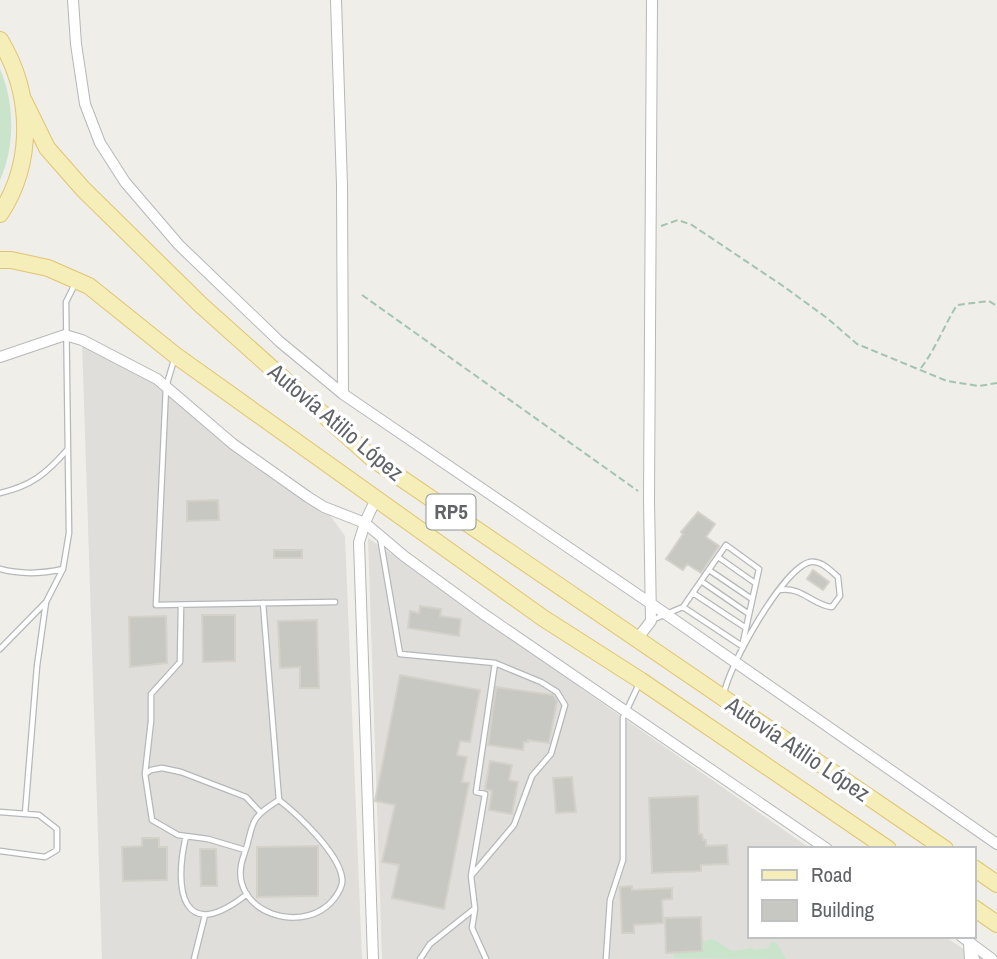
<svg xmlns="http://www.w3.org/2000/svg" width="997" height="959" font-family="'Archivo Narrow',sans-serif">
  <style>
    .industrial { fill: #dfdedb }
    .green { fill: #c9e4ca }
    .building { fill: #c8c8c3; stroke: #d4d1c8; stroke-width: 2 }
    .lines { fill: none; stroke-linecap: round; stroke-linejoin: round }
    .lane-casing { stroke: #b5b8bb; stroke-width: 7 }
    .street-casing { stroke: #b5b8bb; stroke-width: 12 }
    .primary-casing { stroke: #e0c571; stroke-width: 18 }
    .path { stroke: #a3c4ae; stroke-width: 2; stroke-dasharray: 7 3.5; stroke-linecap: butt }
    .lane { stroke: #fff; stroke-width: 4.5 }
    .street { stroke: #fff; stroke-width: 10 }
    .primary { stroke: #f5eeb8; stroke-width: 16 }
    .labels { text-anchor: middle; stroke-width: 7; stroke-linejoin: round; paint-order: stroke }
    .shield { fill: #fff; stroke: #909295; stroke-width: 2 }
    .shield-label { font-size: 21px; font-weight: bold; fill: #606367 }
    .street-label { font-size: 23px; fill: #606367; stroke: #fff }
  </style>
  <rect width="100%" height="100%" fill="#f0eee9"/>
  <path class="industrial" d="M82,340l75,39 76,65 91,63 21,29 17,423h-260z
    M368,538l211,142v7l232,162h-61v87h194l21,14v9h-583z"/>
  <path class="green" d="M0,69c15,34 15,78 0,111z
    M713,939l19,12 20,-3 3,2 13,-2 3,-6 6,1 9,16 -113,-1 2,-9z"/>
  <path class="building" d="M218,500l1,20 -32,1v-20z
    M698,512l17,12 -9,13 13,9 -18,27 -14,-9 -4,6 -17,-11 17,-25 -2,-2z
    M274,550h28v8h-28z
    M813,570l16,12 -6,8 -16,-11z
    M420,606l21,3 -1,7 21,3 -2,17 -51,-8 2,-17 9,2z
    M202,615h33v46l-32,1z
    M166,616l1,47 -37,4 -1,-50z
    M317,620l2,68h-19v-21l-20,1 -2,-47z
    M400,675l80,15 -10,52 -10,-1 -3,14 10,2 -5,25 7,1 -25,126 -52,-11 7,-33 -17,-3 13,-57 -20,-4z
    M496,687l57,8 4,6 -8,42 -21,-3v2h-4l-1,8 -35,-5z
    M490,761l22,4 -3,15 9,2 -6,32 -23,-4 3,-19 -7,-2z
    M572,777l4,35 -20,1 -3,-35z
    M698,796l1,38h3l1,6h3v6l21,-1 1,19 -27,1v6l-49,2 -3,-75z
    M142,838h17v9h8v33l-44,1 -1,-34 20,-1z
    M318,846v50l-61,1v-50z
    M200,849h16l1,37h-16z
    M632,886v4l40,-2v11l-10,1 1,23 -29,2v8h-12l-2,-46z
    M701,917l1,34 -36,2 -1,-35z"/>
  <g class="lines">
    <g class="lane-casing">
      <path id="lane" d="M174,360l-8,27 -10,218 179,-3
        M0,493c31,-7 46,-19 67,-43
        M380,537l20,117 95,9 46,19 16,10 8,13 -14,49 -19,22 -18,49 -43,51 4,33 -3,19 14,31
        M718,557l37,26
        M0,569c22,6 41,5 63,0
        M709,570l43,29
        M701,581l48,33
        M693,593l53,35
        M263,603l16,197c18,14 60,53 63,78 1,5 -1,10 -4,15 -28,48 -116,20 -94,-38 11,-31 2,-35 35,-55
        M683,607l43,-62 33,24 -16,73
        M652,620l31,-13 59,39
        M0,649l46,-47 17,-33 6,-36 -3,-231 9,-18
        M724,694c4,-27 59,-126 86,-132 11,-2 20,8 28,15l2,19 -8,11c-20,-2 -30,-21 -53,-17
        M145,774l6,-53v-27l29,-32 1,-57
        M0,812l39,3 18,14v21l-12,7 -45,-6
        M25,814l12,-148 9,-64
        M186,836c-13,55 -3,109 61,58
        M245,850l-37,-11 -30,-4 -26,-15 -7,-46 6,-4 11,-2 19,4 65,25 15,16
        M471,876l14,-82 -9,-2 19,-129
        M973,950l4,9
        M194,959l11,-44
        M420,959l10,-15 44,-35
        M606,959l4,-59 13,-40v-142l16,-34"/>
    </g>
    <g class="street-casing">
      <path id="street" d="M73,0l3,44 9,60 15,39 25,39 54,63 101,97 63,52 307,209 347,241
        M336,0l6,185 1,209
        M0,357l65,-22 17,5 75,39 76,65 75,53 16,10 41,16 39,33 78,57 345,236
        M637,639l14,-18 -2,-122 3,-499
        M961,936l31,23
        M969,943l1,16
        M373,959l-14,-417 7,-22 10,-21"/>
    </g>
    <g class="primary-casing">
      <path id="primary" d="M0,40c32,53 35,121 0,174
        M24,101l23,47 36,41 118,116 172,154 572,390
        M0,260h11l37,8 41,18 86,69 368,263 97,62 248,169
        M974,868l23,16
        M974,908l23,16"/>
    </g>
    <path class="path" d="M661,226l17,-6 14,5 91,61 44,32 30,26 90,37 32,5 18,-3
      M362,295l276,196
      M921,368c15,-20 23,-42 36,-63l32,-4 8,5"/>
    <use href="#lane" class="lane"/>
    <use href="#street" class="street"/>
    <use href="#primary" class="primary"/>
  </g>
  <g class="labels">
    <rect class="shield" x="426.5" y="494.5" width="49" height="35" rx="5"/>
    <g class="shield-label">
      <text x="451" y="519">RP5</text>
    </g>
    <g class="street-label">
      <text transform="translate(336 422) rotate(40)" y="8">Autovía Atilio López</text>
      <text transform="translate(798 749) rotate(34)" y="8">Autovía Atilio López</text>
    </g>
  </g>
  <rect x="748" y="847" width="228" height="91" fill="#ffffff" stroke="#bfc1c2" stroke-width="2"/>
  <rect x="762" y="870" width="35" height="10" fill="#f5eeb8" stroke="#bfc1c2" stroke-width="2"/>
  <text x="811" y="882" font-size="21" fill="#606367">Road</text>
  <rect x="762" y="900" width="35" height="21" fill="#c8c8c3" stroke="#bfc1c2" stroke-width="2"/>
  <text x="811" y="917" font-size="21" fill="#606367">Building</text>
</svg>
